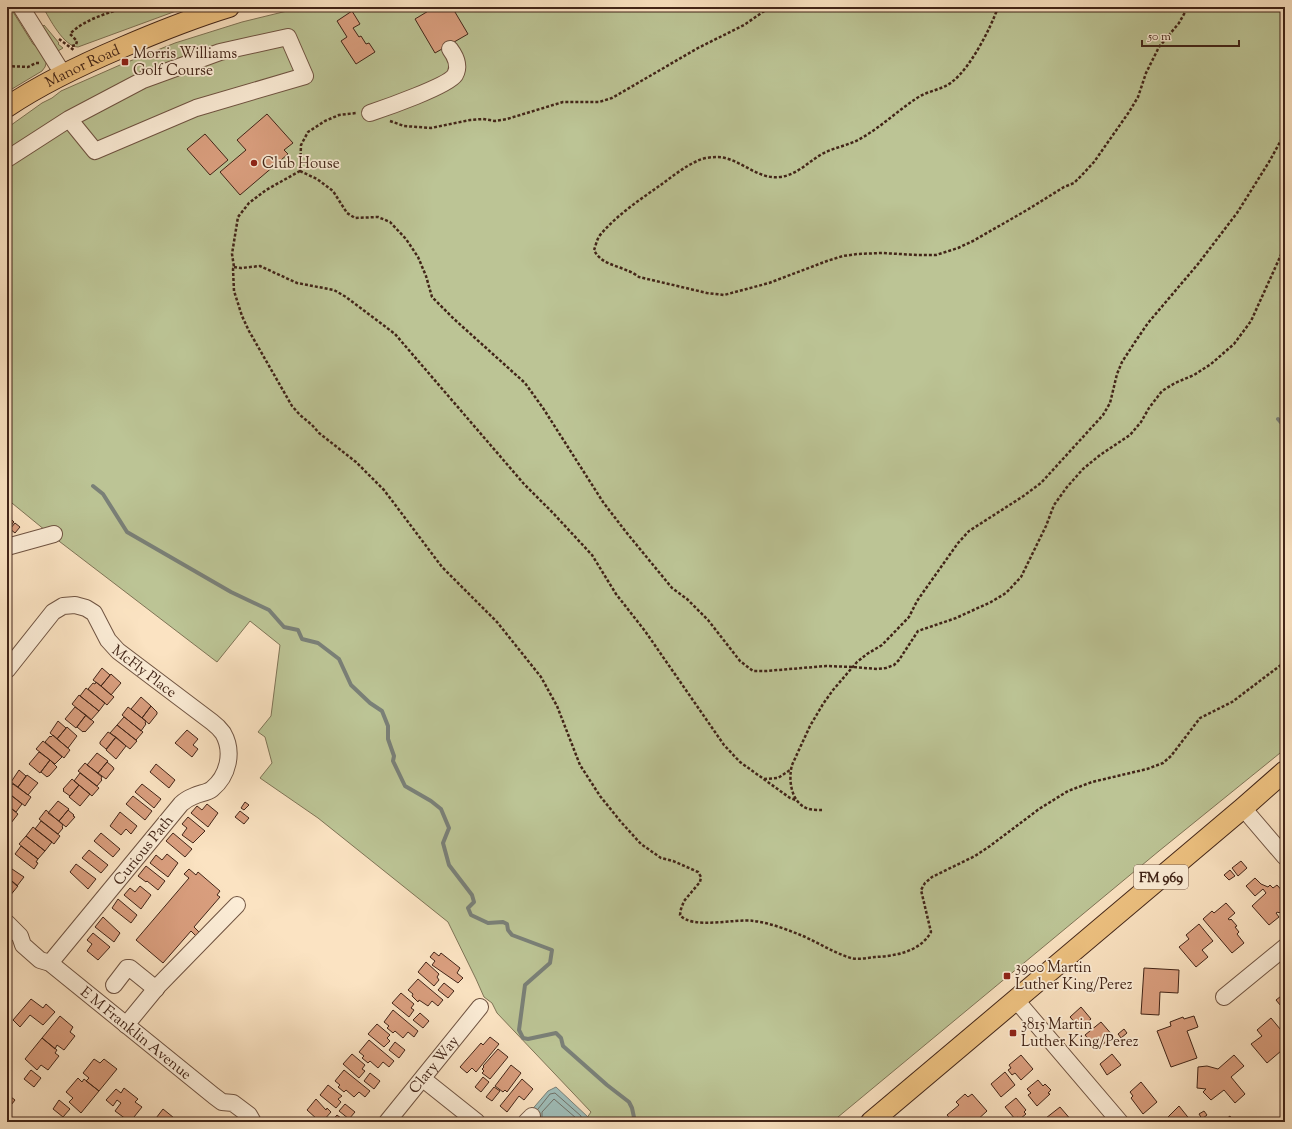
<svg xmlns="http://www.w3.org/2000/svg" width="1292" height="1129" font-family="'Sorts Mill Goudy',serif">
  <style>
    .green { fill: #bcc495; stroke: #7f7456 }
    .water { fill: #9fbdb8; stroke: #7a8078 }
    .lines { fill: none; stroke-linecap: round; stroke-linejoin: round }
    .shore { stroke: #707168; stroke-width: 1 }
    .stream { stroke: #7a8078; stroke-width: 4 }
    .building { fill: #da9f7f; stroke: #422518 }
    .minor-casing { stroke: #705442; stroke-width: 18 }
    .major-casing { stroke: #422518; stroke-width: 22 }
    .path { stroke: #422518; stroke-width: 2.5; stroke-dasharray: 3 2; stroke-linecap: butt }
    .minor { stroke: #fcedd7; stroke-width: 16 }
    .major { stroke: #eec281; stroke-width: 20 }
    .poi-dot { fill: #8f2418; stroke: #fcedd7; stroke-width: 1.5 }
    .labels { text-anchor: middle; stroke-width: 3.5; stroke-linejoin: round; paint-order: stroke }
    .shield { fill: #fcedd7; stroke: #7a6151; stroke-width: 1 }
    .shield-label { font-size: 14px; font-weight: bold; fill: #422518 }
    .poi-label { font-size: 15px; fill: #422518; stroke: #fcedd7; text-anchor: start }
    .street-label { font-size: 15px; fill: #422518; stroke: #fcedd7 }
  </style>
  <rect width="100%" height="100%" fill="#fbe3c2"/>
  <filter id="stains"><feTurbulence type="fractalNoise" baseFrequency=".005" numOctaves="4"/><feColorMatrix values="0 0 0 0 .2 0 0 0 0 .09 0 0 0 0 .02 0 0 0 .5 -.17"/></filter>
  <radialGradient id="worn" r=".72"><stop offset=".6" stop-color="#630" stop-opacity="0"/><stop offset="1" stop-color="#630" stop-opacity=".3"/></radialGradient>
  <path class="green" d="M7,7h3l23,37 7,5 7,11 -2,7 -3,4 -35,21z
    M43,7h144l-109,40c-14,0 -29,-29 -35,-40z
    M314,7h971v742l-126,102 -327,271h-248l7,-10 -94,-99 -5,-10 -8,-6 -8,-18 -28,-57 -130,-104 -58,-40 12,-15 -7,-26 -7,-5 13,-16 9,-71 -30,-24 -33,41 -166,-127 -44,-36v-371l35,-25 10,-5 9,-7 59,-26 55,-22 67,-21 45,-11z
    M44,25l15,18 -1,1 5,4 -5,3 -16,-24z"/>
  <path class="water" d="M556,1087l32,30 -4,5h-53l-2,-9 19,-22z"/>
  <g class="lines">
    <path class="shore" d="M538,1109l12,-15 5,-1 26,23v6
      M542,1122v-10l12,-13 22,19v4"/>
    <path class="stream" d="M1278,419l7,8
      M93,486l10,8 24,38 104,60 38,18 15,17 14,3 4,9 16,4 21,16 12,26 19,18 12,8 6,15v13l6,17 -1,5 12,25 26,15 10,8 8,19 -6,15 6,22 23,30 2,7 -6,6 3,7 17,8 15,-1 4,2 1,6 4,5 40,15 -2,13 -25,22 -6,45 4,8 5,1 28,-6 5,5 2,8 44,39 22,17 3,6 3,14"/>
  </g>
  <path class="building" d="M435,7h17l16,27 -33,19 -20,-34z
    M352,11l8,13 -7,4 6,9 2,-1 5,8 3,-1 6,9 -19,12 -15,-23 6,-4 -10,-16z
    M267,114l26,29 -9,7 4,4 -48,41 -20,-23 26,-22 -9,-10z
    M205,134l23,26 -18,15 -23,-26z
    M10,518l4,4 -5,6 -2,-2v-4z
    M15,523l5,4 -5,6 -5,-4z
    M102,668l8,7 -9,11 -8,-6z
    M111,674l10,9 -10,12 -10,-9z
    M96,682l18,15 -7,8 -19,-16 5,-6 2,1z
    M86,688l19,15 -6,8 -19,-15z
    M79,695l20,16 -8,9 -19,-16z
    M141,697l10,9 -9,12 -11,-9z
    M151,706l6,6v2l-8,10 -7,-6z
    M75,707l11,8 -10,13 -11,-9z
    M128,707l18,14 -1,2 1,1 -5,7 -19,-16z
    M86,715l8,7 -9,10 -1,-1 -1,1 -6,-5z
    M124,717l19,15 -7,8 -19,-15z
    M58,721l8,7 -9,11 -7,-6z
    M117,725l20,16 -7,8 -20,-16z
    M67,727l10,9 -9,12 -11,-9z
    M187,730l11,9 -5,6 5,4 -6,8 -17,-14z
    M108,732l8,5 -10,12 -6,-5v-2z
    M53,735l17,15 -6,8 -19,-16 5,-6 1,1z
    M116,737l10,9 -10,13 -10,-9z
    M43,741l19,16 -7,7 -19,-15z
    M39,752l11,8 -10,13 -11,-9z
    M97,753l11,8 -10,12 -11,-8z
    M50,760l7,7 -8,9h-1l-1,1 -6,-5z
    M107,762l6,5 1,2 -8,10 -8,-6z
    M85,763l17,14 -1,2 1,1 -5,6 -19,-15z
    M156,764l19,16 -6,8 -19,-16z
    M19,770l7,6 -8,11 -7,-5z
    M80,773l19,15 -7,8 -18,-15z
    M27,775l11,8 -10,12 -10,-8z
    M72,779l7,6 -9,11 -7,-5 1,-1 -1,-1z
    M10,784l1,1 2,-1 18,13 -6,9 -18,-14v-4z
    M142,784l19,15 -7,9 -19,-16z
    M79,785l11,9 -10,12 -11,-9z
    M7,792l15,12 -6,8 -9,-7z
    M133,796l19,15 -7,9 -19,-16z
    M58,801l11,8 -10,12 -11,-8z
    M245,802l4,3 -5,5 -3,-2z
    M207,804l11,9 -10,14 -17,-14 6,-7 5,4z
    M7,805l11,9 -7,9 -4,-3z
    M46,810l17,15 -1,2 1,1 -5,6 -19,-15z
    M68,810l6,5 -1,1 2,1 -9,10 -7,-6z
    M240,811l9,7 -5,6 -9,-7z
    M120,812l17,14 -6,8 -5,-5 -5,6 -11,-9z
    M188,817l17,14 -12,12 -11,-8 5,-7 -5,-4z
    M41,821l19,15 -6,8 -19,-15z
    M33,827l19,15 -7,9 -19,-15z
    M101,833l19,16 -7,8 -19,-16z
    M173,833l19,16 -7,8 -19,-16z
    M26,836l19,15 -7,8 -19,-15z
    M21,846l17,13 -2,3 2,1 -4,6 -19,-15z
    M89,850l19,15 -7,8 -19,-15z
    M167,854l11,9 -10,14 -18,-14 6,-8 6,5z
    M1241,861l6,7 -9,8 -6,-8z
    M76,864l20,15 -8,10 -18,-17z
    M146,866l19,15 -7,9 -11,-9 -1,1 -8,-6z
    M12,869l12,8 -7,9 -10,-9v-2z
    M189,869l7,6 2,-3 22,19 -3,4 3,2 -26,30 5,5 -3,4 -5,-5 -28,32 -27,-23 53,-62 -5,-4z
    M1230,870l5,6 -6,4 -5,-5z
    M7,877l11,9 -9,11 -2,-2z
    M1255,878l6,6 7,3 2,-2 3,3 4,-3 8,9v14l-6,5 -1,-1 -2,1 3,4 -10,8 -17,-19 14,-13 -3,-4 -8,7 -9,-10z
    M140,886l11,9 -10,14 -17,-14 6,-7 5,4z
    M118,899l19,16 -6,8 -19,-15z
    M1226,903l9,10 -7,6 2,1 1,-1 6,7 -2,1 4,5 -2,2 7,9 -12,10 -29,-34 9,-8 2,2z
    M103,917l17,16 -6,9 -19,-15z
    M1199,924l14,17 -11,9 6,7 -12,10 -17,-20 10,-8 -3,-4z
    M93,933l17,14 -12,13 -11,-9 5,-7 -5,-4z
    M434,952l5,4 2,-3 19,15 -3,5 6,5 -5,5 -26,-18 3,-4 -5,-4z
    M426,962l13,12 -2,3 2,3 -5,6 -16,-14z
    M1144,968l35,2 -1,23 -18,-1 -1,23 -18,-1z
    M418,979l25,21 -5,6 -6,-5 -4,5 -9,-6 -1,2 -6,-6 1,-2 -5,-4z
    M444,983l10,8 -6,7 -10,-8z
    M401,993l13,11 -3,4 3,2 -5,7 -17,-14z
    M1285,993v18l-9,-11z
    M31,999l12,9 3,-4 9,8 -12,13 -13,-10 -10,12 -7,-7z
    M1081,1007l10,12 -11,9 -10,-11z
    M393,1010l25,21 -4,6 -6,-5 -5,6 -8,-7 -2,2 -6,-5 2,-2 -5,-4z
    M420,1013l9,8 -6,7 -10,-8z
    M60,1016l13,11 -3,5 5,4 -11,14 -7,-5 -2,4 -13,-11z
    M1194,1016l4,11 -11,4 10,27 -26,9 -14,-36 14,-5 -1,-4 13,-5 1,2z
    M1271,1018l14,17v21l-4,-5 -14,12 -16,-19 11,-8 -5,-6z
    M1101,1022l12,14 -16,13 -12,-14z
    M377,1024l13,11 -3,3 3,3 -6,6 -16,-13z
    M1124,1029l3,4 -6,5 -3,-4z
    M490,1037l9,7 -23,28 -4,-4 -5,5 -7,-6 21,-24 2,2z
    M42,1038l15,12 -2,3 4,3 -11,14 -7,-5 -4,5 -12,-11z
    M369,1040l25,21 -5,6 -6,-5 -5,6 -8,-7 -2,2 -6,-5 2,-2 -5,-4z
    M395,1042l10,8 -6,8 -10,-8z
    M498,1049l10,8 -18,22 -8,-6 2,-2 -2,-2 2,-2 -1,-1z
    M352,1054l13,11 -3,4 3,2 -6,7 -16,-14z
    M1112,1054l9,11 -14,10 -7,-11z
    M1021,1055l12,14 -12,11 -6,-7 -3,2 -4,-5 3,-2 -2,-3z
    M1234,1055l10,11 -13,11 14,17 -10,9 -11,-13 -13,10 -8,-8 3,-3 -9,-1 1,-21 9,-1 11,3z
    M94,1059l6,4 4,-4 13,10 -18,22 -13,-10 3,-3 -6,-5z
    M511,1065l10,8 -14,19 -2,-2 -2,2 -8,-6z
    M31,1070l10,8 -7,9 -10,-8z
    M344,1070l26,21 -5,6 -6,-5 -5,5 -8,-7 -2,2 -6,-5 2,-2 -5,-4z
    M1005,1072l10,13 -14,12 -10,-13z
    M370,1073l10,8 -6,8 -10,-8z
    M483,1077l6,5 -8,10 -6,-5z
    M78,1078l4,4 2,-3 15,12 -18,22 -12,-11 4,-4 -7,-6z
    M522,1079l11,10 -9,11 -5,-4 -12,16 -7,-6z
    M1038,1080l5,6 2,-2 6,6 -3,3 2,1 -13,12 -9,-11 3,-2 -4,-4z
    M1141,1082l16,20 -14,12 -12,-16 2,-2 -3,-4z
    M328,1085l14,11 -4,3 3,3 -5,6 -16,-13z
    M494,1087l6,4 -8,10 -6,-4z
    M124,1088l14,11 -3,3 7,5 -12,15 -15,-11 6,-8 -4,-3 -4,6 -7,-6 10,-11 5,4z
    M7,1094l8,6 -7,9 -1,-1z
    M965,1094l3,3 4,-3 15,17 -12,11h-22l-6,-7 12,-10 -3,-3z
    M1016,1098l10,12 -2,2 2,2 -6,5 -2,-2 -3,2 -10,-12z
    M316,1099l10,11 1,-2 4,4 -8,9 -3,-3 -2,2 -11,-10z
    M59,1100l11,9 -7,8 -10,-8z
    M345,1104l10,8 -6,7 -10,-8z
    M1179,1106l12,15 -2,1h-26z
    M1060,1107l12,14 -2,1h-20l-4,-4z
    M163,1109l16,13h-26z
    M1204,1111l3,4 -5,4 -3,-5z
    M337,1115l9,7h-15z
    M11,1116l5,5 -1,1h-8v-3l1,1z
    M1230,1116l3,5 -5,1 -2,-3z"/>
  <g class="lines">
    <g class="minor-casing">
      <g id="minor">
        <path d="M21,7l42,67"/>
        <path d="M370,113c15,-5 78,-27 85,-38 5,-9 1,-18 -5,-26"/>
        <path d="M7,159l62,-40 74,-39 77,-28 68,-15 17,39 -109,32 -101,43 -26,-32"/>
        <path d="M7,547l47,-13"/>
        <path id="s1" d="M7,670l46,-58 10,-6 12,-1 11,3 8,5 14,27 10,11 94,71c4,3 8,7 11,11 11,19 5,43 -11,56 -5,4 -12,4 -18,7 -5,2 -9,4 -13,8l-131,159"/>
        <path d="M1243,808l42,49"/>
        <path id="s2" d="M7,923l13,13 3,9 17,15 10,3 164,133 8,6 11,1 16,12 4,7"/>
        <path d="M114,985l13,-17h3l26,21"/>
        <path d="M1224,997l61,-50"/>
        <path d="M1016,1000l104,122"/>
        <path d="M126,1025l32,-39 79,-81"/>
        <path d="M423,1079l54,43"/>
        <path id="s3" d="M387,1122l93,-115"/>
        <path d="M526,1122l6,-6"/>
      </g>
    </g>
    <g class="major-casing">
      <g id="major">
        <path id="s4" d="M7,107c37,-25 76,-43 116,-60 35,-15 70,-29 106,-40"/>
        <path d="M871,1122l372,-314 42,-37"/>
      </g>
    </g>
    <path class="path" d="M998,7c-7,21 -28,61 -45,74 -10,9 -24,9 -36,17 -20,13 -39,32 -61,43 -11,5 -23,7 -34,13 -14,8 -25,21 -42,23 -23,3 -40,-19 -62,-20 -7,0 -15,1 -21,4 -13,6 -24,15 -35,23 -21,15 -44,30 -61,50 -4,4 -5,11 -7,16 7,14 22,15 34,21 4,1 8,4 11,6l68,16 17,2 45,-12 58,-22 16,-5 14,-2 25,-1 36,2h18l22,-7 15,-7 54,-31 37,-23 10,-4 7,-7 13,-14 35,-50 9,-15 8,-24 13,-26 20,-24 9,-16
      M59,39l16,12
      M72,46l4,-1 1,-4 -7,-7c13,-14 38,-21 56,-27
      M7,66l21,1 8,-4h3
      M390,121l14,5 27,2 39,-8 13,-1 12,2 12,-2 56,-17h36l13,-4 86,-50 46,-23 26,-18
      M300,171l-34,19 -17,13 -11,14 -6,37 2,13 -1,2 1,22 8,25 7,15 43,75 8,9 12,10 7,8 37,29 28,28 58,77 55,55 44,55 16,29 23,59 20,31 21,26 20,22 20,14 12,3 25,11 3,5 -1,5 -16,19 -3,8 -1,6c12,15 56,3 74,6 17,2 34,9 49,15 16,7 31,17 48,22 7,2 16,0 24,-1 20,-1 45,-5 56,-25l-10,-42 4,-7 7,-6 43,-21 15,-10 49,-37 29,-18 24,-9 55,-13 16,-6 8,-7 29,-38 32,-16 53,-40
      M300,171l17,8 16,12 14,22 8,5 23,-1 12,5 16,17 12,18 8,19 6,21 22,22 71,64 18,25 60,94 23,30 46,56 15,11 21,21 32,41 13,10h13l60,-5 27,1 24,2 9,-1 8,-3 5,-5 19,-29 38,-13 35,-16 15,-9 15,-16 25,-51 8,-21 13,-18 16,-18 17,-14 30,-20 11,-13 8,-14 13,-17 13,-8 19,-8 17,-11 23,-20 17,-23 34,-75
      M300,171l1,-26 7,-13 17,-11 14,-6 17,-2
      M234,267l7,1 19,-2 37,17 37,7 12,7 49,37 129,150 29,29 39,42 24,39 29,37 79,114 16,17 50,36 6,2
      M764,779l14,-1 12,-8
      M822,810c-4,0 -10,0 -13,-1 -18,-5 -21,-29 -17,-44l18,-39 13,-22 10,-14 24,-28 10,-8 15,-9 27,-28 8,-16 41,-58 11,-12 53,-34 19,-14 62,-68 7,-12 7,-29 5,-12 13,-20 13,-19 50,-59 39,-51 32,-51 16,-29"/>
    <use href="#minor" class="minor"/>
    <use href="#major" class="major"/>
  </g>
  <g class="poi-dot">
    <rect x="121" y="58" width="8" height="8" rx="2"/>
    <circle cx="254" cy="163" r="4"/>
    <rect x="1003" y="972" width="8" height="8" rx="2"/>
    <rect x="1009" y="1029" width="8" height="8" rx="2"/>
  </g>
  <g class="labels">
    <rect class="shield" x="1134" y="865" width="54" height="24" rx="3"/>
    <g class="shield-label">
      <text x="1161" y="882">FM 969</text>
    </g>
    <g class="poi-label">
      <text x="133" y="58">Morris Williams<tspan x="133" dy="17">Golf Course</tspan></text>
      <text x="262" y="168">Club House</text>
      <text x="1015" y="972">3900 Martin<tspan x="1015" dy="17">Luther King/Perez</tspan></text>
      <text x="1021" y="1029">3815 Martin<tspan x="1021" dy="17">Luther King/Perez</tspan></text>
    </g>
    <g class="street-label">
      <text dy="5" stroke="none"><textPath href="#s4" startOffset="86">Manor Road</textPath></text>
      <text dy="5" stroke="none"><textPath href="#s1" startOffset="197">McFly Place</textPath></text>
      <text transform="translate(143 850) rotate(-51)" y="5">Curious Path</text>
      <text dy="5" stroke="none"><textPath href="#s2" startOffset="172">E M Franklin Avenue</textPath></text>
      <text dy="5" stroke="none"><textPath href="#s3" startOffset="74">Clary Way</textPath></text>
    </g>
  </g>
  <rect width="1292" height="1129" fill="none" stroke="#fbe3c2" stroke-width="24"/>
  <rect x="8" y="8" width="1276" height="1113" fill="none" stroke="#422518" stroke-width="2"/>
  <rect x="12" y="12" width="1268" height="1105" fill="none" stroke="#422518"/>
  <path d="M1142 40v6h97v-6" fill="none" stroke="#422518" stroke-width="2"/>
  <text x="1148" y="40" font-size="12" fill="#422518" stroke="#fcedd7" stroke-width="3" paint-order="stroke">50 m</text>
  <rect width="100%" height="100%" filter="url(#stains)"/>
  <rect width="100%" height="100%" fill="url(#worn)"/>
</svg>
